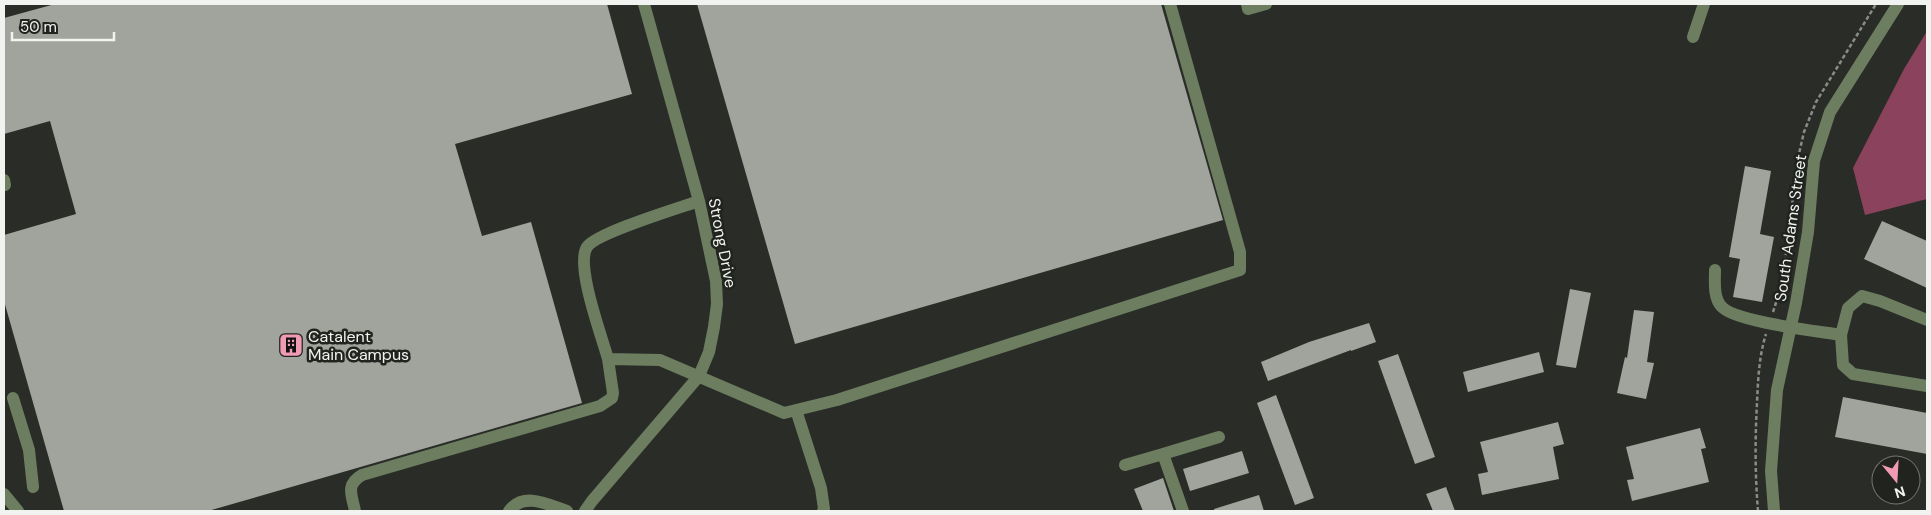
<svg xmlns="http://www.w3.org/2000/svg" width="1931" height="515" font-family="'DM Sans',sans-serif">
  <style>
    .forest { fill: #8b425c }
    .building { fill: #a0a49d }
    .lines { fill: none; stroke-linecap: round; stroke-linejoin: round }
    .path { stroke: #898c87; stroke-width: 2.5; stroke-dasharray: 4 2.5; stroke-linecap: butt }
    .minor { stroke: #6c7d60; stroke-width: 12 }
    .labels { text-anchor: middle; stroke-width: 5; stroke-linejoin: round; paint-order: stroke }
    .street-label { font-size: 16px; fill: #f0f3ef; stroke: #20231e }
    .poi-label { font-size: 16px; fill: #f0f3ef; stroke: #20231e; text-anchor: start }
  </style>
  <rect width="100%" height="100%" fill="#2a2d27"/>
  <path class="forest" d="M1927,31v168l-62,16 -12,-47 51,-99z"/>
  <path class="building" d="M55,4h552l25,90 -177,50 27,92 49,-14 51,181 -374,108h-144l-60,-210v-66l72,-21 -26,-93 -46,13v-116z
    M697,4h464l62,216 -428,124z
    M1745,166l26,5 -11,63 14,3 -12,65 -29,-5 7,-38 -11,-2z
    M1882,221l45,20v47l-63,-29z
    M1570,289l21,4 -15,75 -20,-3z
    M1634,310l20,2 -7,50 7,1 -8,36 -29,-6 8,-36 2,1z
    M1369,323l7,19 -25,9v-1l-83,31 -7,-19 48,-20z
    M1539,352l5,20 -76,20 -5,-20z
    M1398,354l37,103 -20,7 -37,-103z
    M1276,395l38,103 -19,7 -38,-102z
    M1843,397l84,16v41l-92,-17z
    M1558,422l6,22 -11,3 6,32 -77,16 -4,-21 10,-2 -8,-30z
    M1700,428l6,20 -5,1 8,33 -77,19 -5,-21 7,-1 -8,-32z
    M1242,451l7,22 -59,18 -7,-22z
    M1163,478l11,33h-31l-9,-22z
    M1446,487l9,24h-22l-7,-17z
    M1259,495l5,16h-50v-2z"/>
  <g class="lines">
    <path class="path" d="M1773,312l9,-28 16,-126 6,-26 12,-30 60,-98
      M1758,511c-3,-36 -3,-72 -1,-108 1,-23 2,-47 9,-69"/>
    <path class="minor" d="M1247,4l1,5 18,-5
      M1693,37l11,-33
      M4,180l1,5h-1
      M699,201c-20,7 -103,32 -112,46 -12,18 15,90 21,112l52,1 124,53 53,-13 403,-130v-18l-70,-248
      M1715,270c0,12 -2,28 7,37 14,15 95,24 119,28l2,30 10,9 74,12
      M1841,335l7,-27 14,-12 18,5 47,19
      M13,398l16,52 4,37
      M796,410l25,78 3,21 -1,2
      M1163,454l56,-17
      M1125,465l38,-11 20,57
      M4,494l14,17
      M355,511c-3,-16 -10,-26 7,-36l238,-69 12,-8 1,-5 -5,-34
      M509,511c15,-20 40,-6 58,0
      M585,511l7,-10 107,-125 10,-24 5,-25 3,-23 -1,-23 -17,-80 -55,-197
      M1774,511l-3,-40 6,-81 19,-87 12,-71 6,-71 16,-49 68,-108"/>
  </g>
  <defs>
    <g id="building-square" transform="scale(1.25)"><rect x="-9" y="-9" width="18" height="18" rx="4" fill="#f09ab5" stroke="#20231e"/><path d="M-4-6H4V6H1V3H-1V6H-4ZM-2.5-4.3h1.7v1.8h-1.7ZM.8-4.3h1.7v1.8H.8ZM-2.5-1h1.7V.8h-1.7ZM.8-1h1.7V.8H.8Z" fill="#111"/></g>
  </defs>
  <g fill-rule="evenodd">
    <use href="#building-square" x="291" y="345"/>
  </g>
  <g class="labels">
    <g class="street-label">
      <text transform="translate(1790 228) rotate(-82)" y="6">South Adams Street</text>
      <text transform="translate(723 243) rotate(79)" y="6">Strong Drive</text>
    </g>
    <g class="poi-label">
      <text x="308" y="342">Catalent<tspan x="308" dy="18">Main Campus</tspan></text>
    </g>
  </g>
  <rect width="1931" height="515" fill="none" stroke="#f0f3ef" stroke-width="10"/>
  <g transform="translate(1896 480) rotate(162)"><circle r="24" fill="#20231e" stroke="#737672"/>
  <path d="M0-4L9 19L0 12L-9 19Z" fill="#f09ab5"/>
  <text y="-8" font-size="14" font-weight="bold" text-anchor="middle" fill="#f0f3ef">N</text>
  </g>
  <path d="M12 32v8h102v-8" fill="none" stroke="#f0f3ef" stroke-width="2.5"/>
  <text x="20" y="32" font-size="15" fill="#f0f3ef" stroke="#20231e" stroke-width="4" paint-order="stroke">50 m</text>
</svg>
